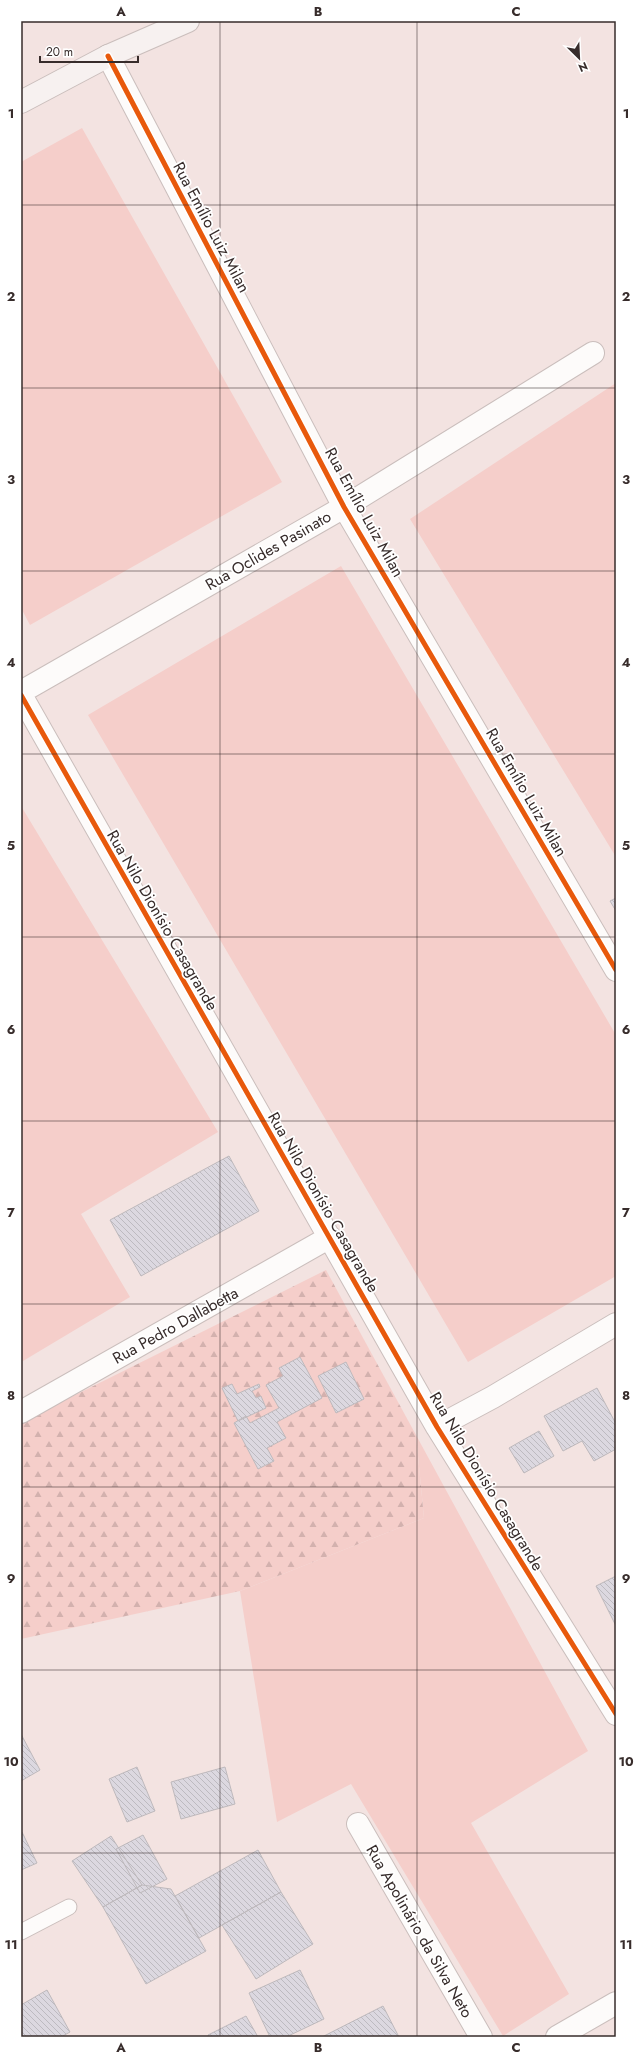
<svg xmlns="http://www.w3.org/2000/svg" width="637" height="2058" font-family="Jost,sans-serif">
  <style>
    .grass { fill: #f5ceca }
    .forest { fill: url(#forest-firs) }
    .building { fill: url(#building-back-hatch); stroke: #beb9bc }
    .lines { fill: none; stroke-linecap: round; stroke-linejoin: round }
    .lane-casing { stroke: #cabebc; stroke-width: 17 }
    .street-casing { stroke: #cabebc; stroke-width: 24 }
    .secondary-casing { stroke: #cabebc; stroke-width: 24 }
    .lane { stroke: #fdfbfa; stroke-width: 15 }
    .street { stroke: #fdfbfa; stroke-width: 22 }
    .secondary { stroke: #f7f1f0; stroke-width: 22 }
    .cycleway-casing { stroke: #fff; stroke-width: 8 }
    .cycleway { stroke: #e8590c; stroke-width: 5 }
    .grid { fill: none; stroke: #372c2b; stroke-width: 1; stroke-opacity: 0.55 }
    .labels { text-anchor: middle; stroke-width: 3.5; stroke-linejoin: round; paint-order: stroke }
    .street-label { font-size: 16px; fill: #372c2b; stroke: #fff }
    .neatline { fill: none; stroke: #372c2b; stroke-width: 1.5 }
    .grid-label { font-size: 13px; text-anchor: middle; font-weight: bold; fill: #372c2b }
  </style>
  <defs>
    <pattern id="forest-firs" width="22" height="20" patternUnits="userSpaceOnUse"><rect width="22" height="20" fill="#f5ceca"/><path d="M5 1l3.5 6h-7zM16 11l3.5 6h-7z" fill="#d3b1ae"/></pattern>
    <pattern id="building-back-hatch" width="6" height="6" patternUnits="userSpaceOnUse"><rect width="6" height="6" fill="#dcd8e0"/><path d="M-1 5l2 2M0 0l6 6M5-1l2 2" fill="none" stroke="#bdbac0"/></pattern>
  </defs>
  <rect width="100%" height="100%" fill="#f3e3e1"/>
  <path class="grass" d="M82,128l200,354 -252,143 -9,-17v-446z
    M616,383v474l-206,-338z
    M341,566l275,469v241l-148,86 -380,-647z
    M21,806l197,326 -137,82 49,83 -107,64 -2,-4z
    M416,1435l172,316 -117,72 98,171 -66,42 -152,-252 -74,38 -37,-231 184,-73z"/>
  <path class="forest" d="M326,1270l90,165 8,83 -184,73 -219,48v-217z"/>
  <path class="building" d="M616,898v13l-6,-10z
    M229,1156l30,55 -118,65 -31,-56z
    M300,1357l22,41 -45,24 9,16 -19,10 7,13 -16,8 -24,-46 12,-7 4,7 29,-15 -13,-23 17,-9 -4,-8z
    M346,1362l18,37 -28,14 -18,-37z
    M232,1384l5,10 22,-10 1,3 -8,4 4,7 5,-2 5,12 -28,13 -16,-33z
    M597,1388l19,36v25l-22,12 -12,-20 -19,10 -19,-35z
    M539,1431l15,25 -30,17 -15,-25z
    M616,1576v50l-20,-40z
    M21,1734l19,36 -19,11z
    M137,1767l18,44 -28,11 -18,-43z
    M225,1767l10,37 -54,15 -10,-37z
    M22,1832l15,31 -16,7v-37z
    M143,1835l24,44 -27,14 -24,-44z
    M111,1836l31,49 -39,22 -31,-46z
    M258,1850l23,42 -82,46 -24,-42z
    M142,1885l29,4 35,62 -60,33 -43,-77z
    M281,1892l32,52 -57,35 -34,-54z
    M300,1970l24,49 -38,18h-16l-21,-44z
    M47,1990l23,42 -9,5h-40v-32z
    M383,2006l16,31h-77z
    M246,2016l12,21h-49l-1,-2z"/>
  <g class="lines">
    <g class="lane-casing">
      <path id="lane" d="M21,1932l48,-25"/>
    </g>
    <g class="street-casing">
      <path id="street" d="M108,56l236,451 272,463
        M21,692l323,-185 249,-154
        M21,695l416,732 179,287
        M21,1412l309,-175
        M437,1427l56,-30 123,-73
        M358,1824l123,213
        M557,2037l59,-34"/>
    </g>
    <g class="secondary-casing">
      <path id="secondary" d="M21,102l87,-46 80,-35"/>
    </g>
    <use href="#lane" class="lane"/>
    <use href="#street" class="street"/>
    <use href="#secondary" class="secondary"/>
    <g class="cycleway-casing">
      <path id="cycleway" d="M108,56l236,451 272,463
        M21,695l416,732 179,287"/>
    </g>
    <use href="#cycleway" class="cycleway"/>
  </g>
  <path class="grid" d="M220,21v2016M417,21v2016M21,205h595M21,388h595M21,571h595M21,754h595M21,937h595M21,1121h595M21,1304h595M21,1487h595M21,1670h595M21,1853h595"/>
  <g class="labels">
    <g class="street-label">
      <text transform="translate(212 227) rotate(62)" y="6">Rua Emílio Luiz Milan</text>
      <text transform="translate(365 512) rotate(61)" y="6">Rua Emílio Luiz Milan</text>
      <text transform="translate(268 550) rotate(-30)" y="6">Rua Oclides Pasinato</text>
      <text transform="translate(527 792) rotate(60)" y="6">Rua Emílio Luiz Milan</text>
      <text transform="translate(163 920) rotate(60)" y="6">Rua Nilo Dionísio Casagrande</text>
      <text transform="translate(324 1202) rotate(60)" y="6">Rua Nilo Dionísio Casagrande</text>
      <text transform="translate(175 1325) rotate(-29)" y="6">Rua Pedro Dallabetta</text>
      <text transform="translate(487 1481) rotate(59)" y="6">Rua Nilo Dionísio Casagrande</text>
      <text transform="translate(420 1931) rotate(60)" y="6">Rua Apolinário da Silva Neto</text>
    </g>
  </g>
  <rect width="637" height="2058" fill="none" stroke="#ffffff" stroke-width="44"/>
  <g transform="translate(579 58) rotate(156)" stroke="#ffffff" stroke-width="3" paint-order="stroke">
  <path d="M0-3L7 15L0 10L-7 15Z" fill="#372c2b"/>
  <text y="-6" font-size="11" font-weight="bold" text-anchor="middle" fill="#372c2b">N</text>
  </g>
  <path d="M40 56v6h98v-6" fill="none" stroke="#372c2b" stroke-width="2"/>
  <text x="46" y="56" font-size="12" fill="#372c2b" stroke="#ffffff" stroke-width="3" paint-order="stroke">20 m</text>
  <rect x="22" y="22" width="593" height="2014" class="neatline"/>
  <g class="grid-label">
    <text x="121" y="16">A</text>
    <text x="318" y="16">B</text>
    <text x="516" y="16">C</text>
    <text x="11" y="118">1</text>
    <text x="626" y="118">1</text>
    <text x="11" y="301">2</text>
    <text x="626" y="301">2</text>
    <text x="11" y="484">3</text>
    <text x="626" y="484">3</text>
    <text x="11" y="667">4</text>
    <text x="626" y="667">4</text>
    <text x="11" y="850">5</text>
    <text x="626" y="850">5</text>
    <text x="11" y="1034">6</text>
    <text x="626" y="1034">6</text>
    <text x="11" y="1217">7</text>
    <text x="626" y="1217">7</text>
    <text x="11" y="1400">8</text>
    <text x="626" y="1400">8</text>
    <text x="11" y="1583">9</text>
    <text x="626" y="1583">9</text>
    <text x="11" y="1766">10</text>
    <text x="626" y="1766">10</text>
    <text x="11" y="1949">11</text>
    <text x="626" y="1949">11</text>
    <text x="121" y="2052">A</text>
    <text x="318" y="2052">B</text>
    <text x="516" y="2052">C</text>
  </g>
</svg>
